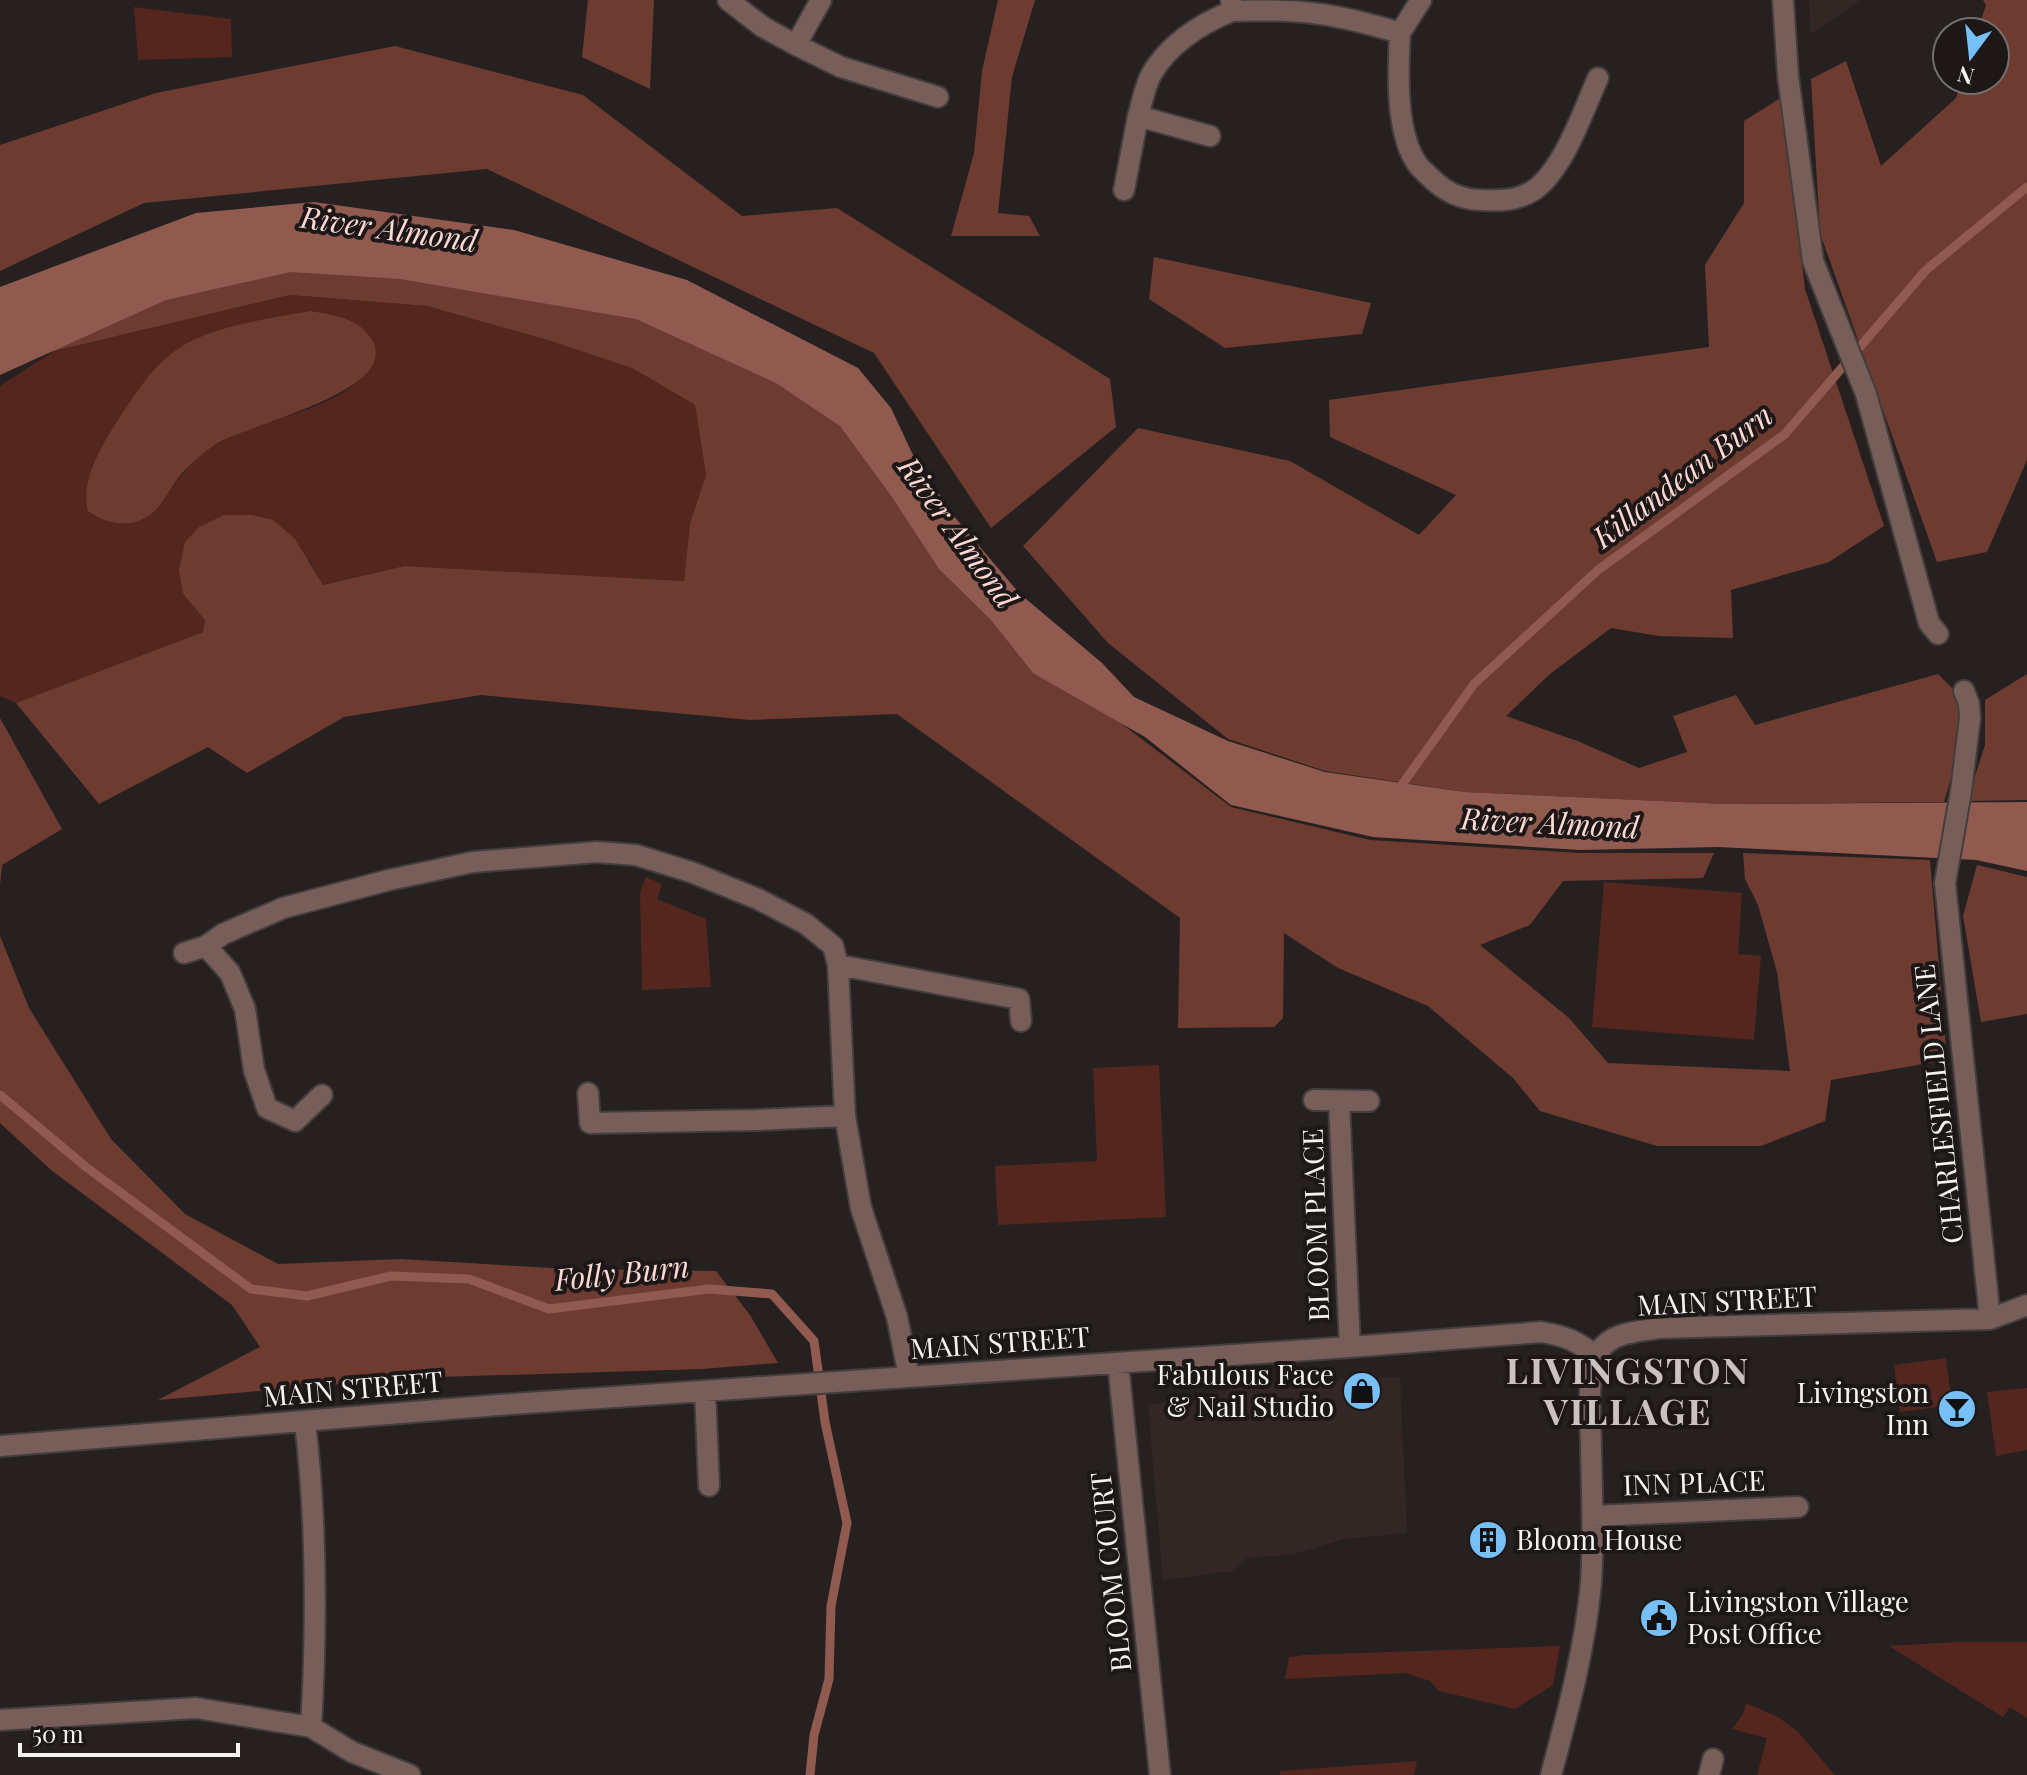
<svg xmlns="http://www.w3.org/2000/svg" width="2027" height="1775" font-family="'Playfair Display',serif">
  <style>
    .built { fill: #332725 }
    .green { fill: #54261e; fill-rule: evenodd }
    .forest { fill: #6e3b31 }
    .water { fill: #905a4f }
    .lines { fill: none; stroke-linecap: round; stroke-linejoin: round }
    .stream { stroke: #905a4f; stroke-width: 9 }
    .street-casing { stroke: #433e3d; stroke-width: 24 }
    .street { stroke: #775e59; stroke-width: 20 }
    .labels { text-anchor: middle; stroke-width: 8; stroke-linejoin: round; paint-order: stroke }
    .street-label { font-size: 28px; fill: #f7f3f2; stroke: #1d1817 }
    .poi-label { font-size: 28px; fill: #f7f3f2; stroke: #1d1817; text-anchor: end }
    .water-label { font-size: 30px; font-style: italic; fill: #fedad2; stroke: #1d1817 }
    .district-label { font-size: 36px; font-weight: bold; letter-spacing: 2px; fill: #c9c2c0; stroke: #1d1817 }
  </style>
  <rect width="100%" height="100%" fill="#262120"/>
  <path class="built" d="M1809,0h52l-50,34z
    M1400,1377l7,156 -63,6 -50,15 -47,4 -14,13 -70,9 -15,-175 120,-23z"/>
  <path class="green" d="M134,7l97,12 1,38 -94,3z
    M290,295l137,11 124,35 81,27 63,37 11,70 -16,48 -6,58 -280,-15 -82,19 -13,-25 -126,34 22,26 -2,12 -187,71 -16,-7v-310l54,-35zM366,374c-8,7 -15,14 -24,19 -43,26 -96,29 -137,58 -27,20 -38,55 -68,70l-13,-109z
    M646,877l16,7 -5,15 49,20 5,68 -69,3 -2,-98z
    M1604,882l138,11 -4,61 23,2 -7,84 -162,-13z
    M1159,1065l7,152 -168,8 -3,-59 102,-5 -4,-93z
    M1946,1358l6,47 -52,7 -6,-47z
    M2027,1388v62l-31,6 -9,-64z
    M1957,1642h70v76l-17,-11 -7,10 -114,-71z
    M1560,1646l-7,39 -38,24 -76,-18 -9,-10 -24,-8 -121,6 4,-22 15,-2z
    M1746,1703l32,14 19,14 38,44h-78l10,-37 -35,-9 11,-15z
    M1417,1761l-3,14h-134v-4z"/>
  <path class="forest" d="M588,0h66l-4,89 -68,-32z
    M998,0h37l-23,77 -14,136 31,3 11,20h-89l23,-83 8,-82z
    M1983,0h44v460l-40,92 -50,10 -117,-329 -9,-154 35,-18 35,105 75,-68 6,-18h33v-48h-18l9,-27z
    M395,46l188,49 159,121 95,-8 273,171 6,48 -125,101 -117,-175 -387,-184 -343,34 -144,68v-126l156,-52z
    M1782,97l23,192 79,237 -55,36 -98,28 2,48 -74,-2 -48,-8 -61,46 -44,42 74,26 59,26 48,-16 -14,-36 63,-21 19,30 183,-51 21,21 2,14 -2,42 -15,51 -220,2 -259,-12 -140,-21 -97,-32 -120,-96 -85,-97 115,-118 152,33 129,74 37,-40 -126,-58 -1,-37 380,-53 -4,-82 39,-62v-82z
    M292,256l329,46 163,69 181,176 111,142 155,118 139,33 209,13h135l-11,25 -140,3 -33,44 -50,20 89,73 39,45 182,8 -13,-99 -19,-67 -13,-26 -2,-26 187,7 17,200 -116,20 -6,41 -64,25h-104l-117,-35 -27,-33 -85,-72 -90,-38 -54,-35 -1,85 -9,9 -96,1 2,-110 -283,-204 -147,6 -269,-25 -137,22 -97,56 -39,-26 -109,57 -83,-101 187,-71 2,-12 -22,-26 -4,-24 6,-28 14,-15 25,-12h28l21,5 22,19 28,46 81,-19 280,15 6,-58 16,-48 -11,-70 -63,-37 -81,-27 -124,-35 -137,-11 -236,56 -14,-18z
    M1154,257l217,46 -9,31 -137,14 -76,-49z
    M310,311c24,4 51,7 63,31 25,51 -129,83 -157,102 -12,8 -23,17 -32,27 -12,13 -20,33 -34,44 -20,14 -44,9 -62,-4 -7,-28 9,-56 23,-80 17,-26 35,-57 60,-77 33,-28 98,-35 139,-43z
    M2027,674v126l-60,1 18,-56v-45z
    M0,718l62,111 -60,36 -2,20z
    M1977,865l50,12v137l-46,8 -18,-106z
    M0,936l29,72 82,131 74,75 93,50 123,-5 167,10 148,2 34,44 28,48 -76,6 -295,9 -249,22 102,-53 -28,-42 -181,-135 -51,-47z"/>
  <path class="water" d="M314,202l200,28 173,50 171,88 33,40 21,45 40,61 67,79 83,70 32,34 94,44 97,31 140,20 260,12 302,-2v69l-51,-11 -258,-13 -138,3 -207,-13 -142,-32 -86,-68 -112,-64 -42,-53 -52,-51 -47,-72 -52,-71 -64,-43 -140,-64 -236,-40 -109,-7 -125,28 -166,75v-88l196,-74z"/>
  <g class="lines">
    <path class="stream" d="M1396,793l78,-109 124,-114 187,-136 141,-164 101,-83
      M0,1095l86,72 165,122 56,7 84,-20 78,3 80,30 160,-20 63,5 42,47 11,81 22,101 -16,83 -2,73 -15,56 -4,40"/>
    <g class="street-casing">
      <path id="street" d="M728,0l35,27 33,18
        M821,0l-25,45 45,22 97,30
        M1231,0l1,11c30,-1 59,-1 88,3 28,4 54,11 80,19l21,-33
        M1783,0l5,76 25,185 53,133 63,229 9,11
        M1400,33c-2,37 -5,101 18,132 4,5 9,9 13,13 13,13 31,22 50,22 19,1 36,1 53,-10 30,-21 49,-79 64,-112
        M1210,136l-72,-20c4,-13 7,-31 14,-43 19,-31 48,-49 80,-62
        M1124,190l14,-74
        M1964,691l5,13 1,14 -9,73 -16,92 45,436
        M184,953l22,-7
        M588,1093l2,30 166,-3 89,-4
        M322,1095l-27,26 -28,-13 -13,-38 -9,-61 -15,-36 -24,-27 17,-12 60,-26 106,-28 84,-18 124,-10 39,3 55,17 67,27 48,25 27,22 5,19
        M1314,1100l55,1
        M1339,1101l11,246
        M1118,1363l42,412
        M909,1377l-12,-60 -36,-109 -16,-92 -7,-151 181,34 2,22
        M705,1391l4,95
        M305,1422c12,102 12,203 6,305l41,25 58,23
        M0,1446l498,-41 852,-58 191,-15c25,4 36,9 55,24
        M1593,1516l205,-9
        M0,1720l196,-12 115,19
        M1551,1775c17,-64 34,-126 40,-192 3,-44 1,-90 0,-134 0,-29 -6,-71 8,-97 11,-20 39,-20 60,-24l331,-9 37,-14
        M1709,1775l4,-16"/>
    </g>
    <use href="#street" class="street"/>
  </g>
  <defs>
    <g id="shop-disc" transform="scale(2)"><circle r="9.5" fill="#76c0f7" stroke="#1d1817"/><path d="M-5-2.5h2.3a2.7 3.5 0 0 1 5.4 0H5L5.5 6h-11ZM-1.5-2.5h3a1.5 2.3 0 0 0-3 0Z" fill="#111"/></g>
    <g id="bar-disc" transform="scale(2)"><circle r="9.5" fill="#76c0f7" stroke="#1d1817"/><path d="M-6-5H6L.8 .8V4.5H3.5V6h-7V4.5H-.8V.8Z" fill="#111"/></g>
    <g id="building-disc" transform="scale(2)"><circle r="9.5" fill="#76c0f7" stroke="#1d1817"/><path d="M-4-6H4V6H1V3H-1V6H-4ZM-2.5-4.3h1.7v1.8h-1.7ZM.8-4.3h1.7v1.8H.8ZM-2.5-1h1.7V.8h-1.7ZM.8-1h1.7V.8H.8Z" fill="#111"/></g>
    <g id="civic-disc" transform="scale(2)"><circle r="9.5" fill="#76c0f7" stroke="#1d1817"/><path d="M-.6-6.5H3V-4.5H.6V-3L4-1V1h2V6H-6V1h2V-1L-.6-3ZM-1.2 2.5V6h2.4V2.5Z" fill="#111"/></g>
  </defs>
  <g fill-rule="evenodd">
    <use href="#shop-disc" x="1362" y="1391"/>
    <use href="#bar-disc" x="1957" y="1409"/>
    <use href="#building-disc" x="1488" y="1540"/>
    <use href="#civic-disc" x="1659" y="1618"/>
  </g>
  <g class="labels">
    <g class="street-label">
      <text transform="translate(1939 1104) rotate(-96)" y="10">CHARLESFIELD LANE</text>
      <text transform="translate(1316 1225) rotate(-92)" y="10">BLOOM PLACE</text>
      <text transform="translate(1727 1301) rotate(-3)" y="10">MAIN STREET</text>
      <text transform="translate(1000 1343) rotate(-4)" y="10">MAIN STREET</text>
      <text transform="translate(353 1389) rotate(-5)" y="10">MAIN STREET</text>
      <text transform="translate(1694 1483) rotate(-2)" y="10">INN PLACE</text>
      <text transform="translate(1111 1572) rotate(-96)" y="10">BLOOM COURT</text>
    </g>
    <g class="poi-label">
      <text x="1334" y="1385">Fabulous Face<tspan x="1334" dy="32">&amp; Nail Studio</tspan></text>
      <text x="1929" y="1403">Livingston<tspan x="1929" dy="32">Inn</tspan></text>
      <text x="1516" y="1550" text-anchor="start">Bloom House</text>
      <text x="1687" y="1612" text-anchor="start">Livingston Village<tspan x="1687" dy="32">Post Office</tspan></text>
    </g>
    <g class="water-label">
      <text transform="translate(389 230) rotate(8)" y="10">River Almond</text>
      <text transform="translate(1683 477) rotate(-37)" y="10">Killandean Burn</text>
      <text transform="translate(957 533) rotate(54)" y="10">River Almond</text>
      <text transform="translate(1550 824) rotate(3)" y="10">River Almond</text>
      <text transform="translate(622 1274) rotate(-6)" y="10">Folly Burn</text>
    </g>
    <g class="district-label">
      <text x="1628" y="1384">LIVINGSTON<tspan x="1628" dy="41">VILLAGE</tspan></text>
    </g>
  </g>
  <g transform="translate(1971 56) rotate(195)"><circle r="38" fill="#1d1817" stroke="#74706f" stroke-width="2"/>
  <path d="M0-6L14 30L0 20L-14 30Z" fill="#76c0f7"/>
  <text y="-12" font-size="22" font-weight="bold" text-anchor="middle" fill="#f7f3f2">N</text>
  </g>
  <path d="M20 1743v12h218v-12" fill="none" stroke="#f7f3f2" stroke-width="4"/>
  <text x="32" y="1743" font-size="24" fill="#f7f3f2" stroke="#1d1817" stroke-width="6" paint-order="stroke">50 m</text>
</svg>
